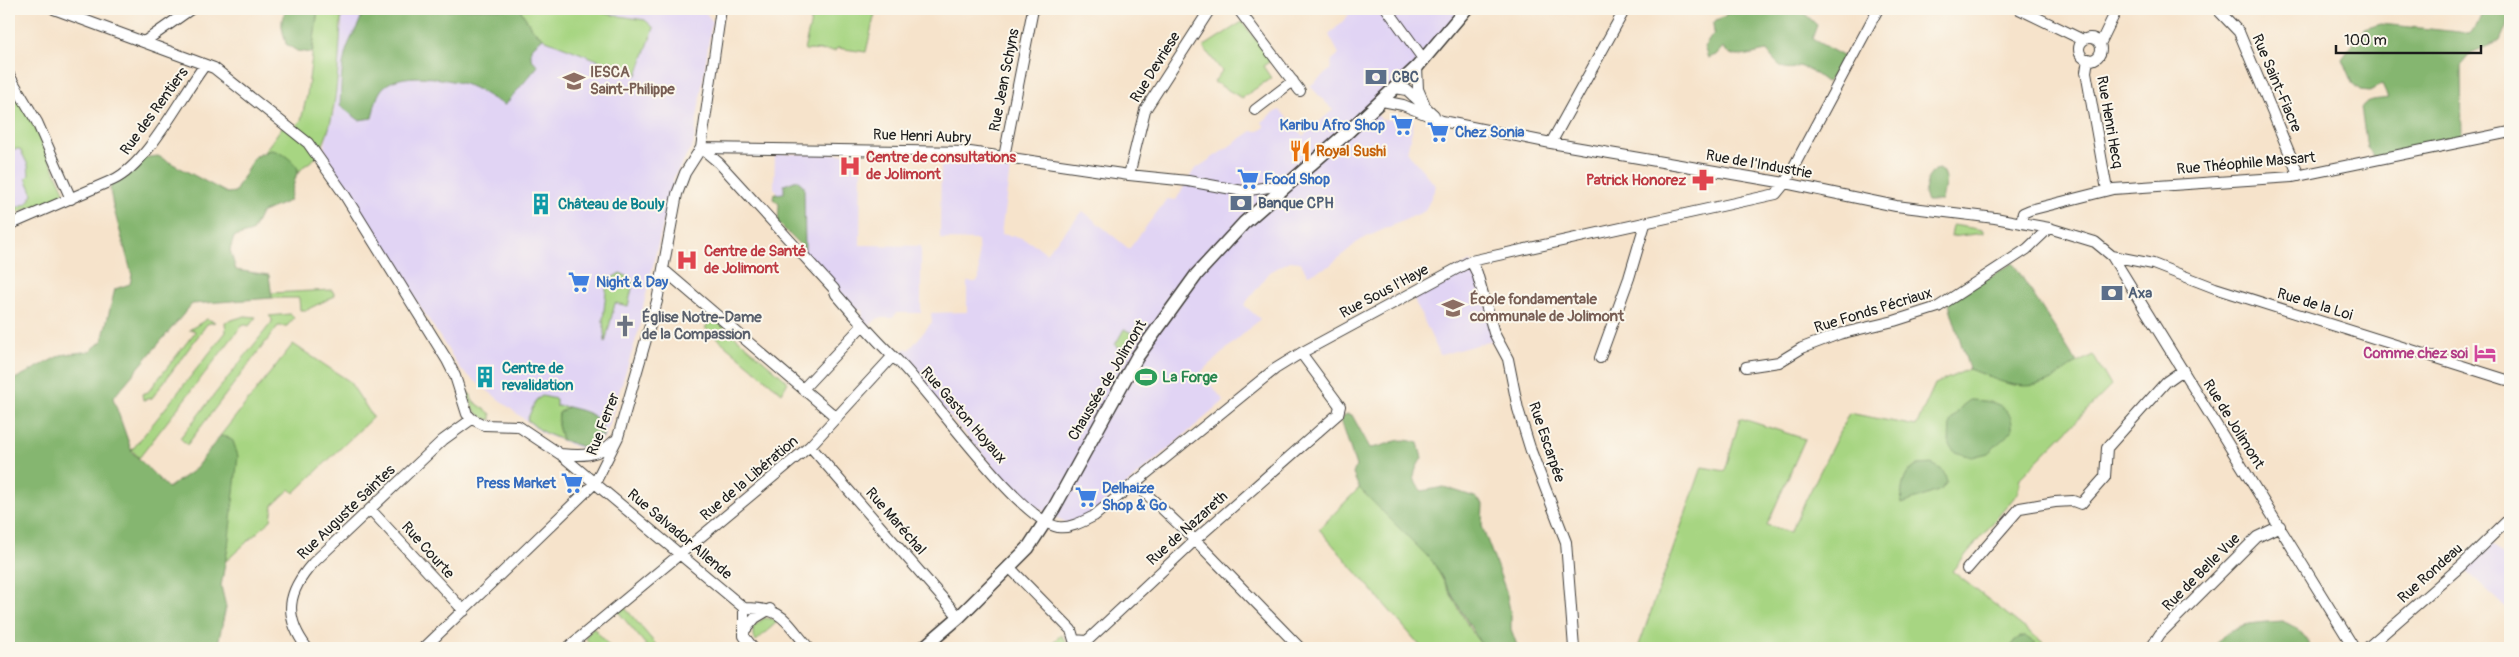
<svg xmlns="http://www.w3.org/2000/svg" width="2519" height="657" font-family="Pangolin,sans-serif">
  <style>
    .built { fill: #e1d4f4 }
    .green { fill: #a7d582; stroke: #62784f }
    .forest { fill: #85b670; stroke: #506946 }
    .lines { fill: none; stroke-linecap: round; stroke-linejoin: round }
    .minor-casing { stroke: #3d3a36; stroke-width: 12 }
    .major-casing { stroke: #3d3a36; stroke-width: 15 }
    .minor { stroke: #fff; stroke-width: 10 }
    .major { stroke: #fff; stroke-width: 12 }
    .labels { text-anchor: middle; stroke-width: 4; stroke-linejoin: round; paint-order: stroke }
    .street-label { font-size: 15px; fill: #1c1c1c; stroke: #fbf7ec }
    .education-label { font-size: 15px; font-weight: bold; fill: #785e54; stroke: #fbf7ec; text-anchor: start }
    .service-label { font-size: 15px; font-weight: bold; fill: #4e5e75; stroke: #fbf7ec; text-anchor: start }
    .shop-label { font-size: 15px; font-weight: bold; fill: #366cbe; stroke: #fbf7ec; text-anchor: start }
    .food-label { font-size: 15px; font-weight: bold; fill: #c56008; stroke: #fbf7ec; text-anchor: start }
    .health-label { font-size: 15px; font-weight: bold; fill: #be3a42; stroke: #fbf7ec; text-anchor: start }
    .culture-label { font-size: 15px; font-weight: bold; fill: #0d838f; stroke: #fbf7ec; text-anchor: start }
    .worship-label { font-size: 15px; font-weight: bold; fill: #5b616d; stroke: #fbf7ec; text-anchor: start }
    .hotel-label { font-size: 15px; font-weight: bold; fill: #b23c85; stroke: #fbf7ec; text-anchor: end }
    .leisure-label { font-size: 15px; font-weight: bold; fill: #27864d; stroke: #fbf7ec; text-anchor: start }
  </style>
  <rect width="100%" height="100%" fill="#fbf7ec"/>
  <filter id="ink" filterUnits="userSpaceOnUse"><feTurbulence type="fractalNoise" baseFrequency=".02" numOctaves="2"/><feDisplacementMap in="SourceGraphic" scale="10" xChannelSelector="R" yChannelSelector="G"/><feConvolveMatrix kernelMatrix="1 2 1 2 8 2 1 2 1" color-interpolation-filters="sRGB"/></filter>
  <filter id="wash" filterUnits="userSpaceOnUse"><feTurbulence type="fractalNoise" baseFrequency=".0096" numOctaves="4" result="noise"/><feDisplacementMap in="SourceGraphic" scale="20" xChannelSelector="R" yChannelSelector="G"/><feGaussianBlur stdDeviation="1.12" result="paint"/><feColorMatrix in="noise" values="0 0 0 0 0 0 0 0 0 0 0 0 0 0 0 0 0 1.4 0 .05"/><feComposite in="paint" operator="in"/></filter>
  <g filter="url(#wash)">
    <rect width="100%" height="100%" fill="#f6e3cb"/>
    <path class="built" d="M343,9h360l9,12 -19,124 -19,32 -33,139 2,1 -38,120 -10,8 -6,3h-10l-37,-15 -81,-63 -120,-187 -17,-35 10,-37z
      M1343,9h123l-94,101 9,9 33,3 -7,30 29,34 -11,25 -65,29 -31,26 -21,9 -8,-13 -10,-1 -20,11 -26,33 16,14 -59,53 23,29 -125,107 -14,9 -19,6 -44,-24 -125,-143 9,-8 3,2 23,-28 -1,-9 36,-1v-30h9l3,-3 -1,-39 -38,-1 1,-84 70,6 -10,73 18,3 17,8 10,8 37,-42 46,38 38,-50 9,1 18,-30 58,-39h7l6,-4 -3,-5 13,-10 5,-2 23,26 30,-26 -23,-24 20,-16 2,-10 7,-6 -10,-19 20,-20z
      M9,81l54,114 -54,20z
      M775,154h86l-1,91 61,1v67h-25l-3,5h-15l-9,8 -6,-6 -1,-11 -6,1 -53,-58 -14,-70 -5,11h-7l-3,-6z
      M1471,261l27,78 -58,16 -29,-62z
      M2489,540l21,23v48l-49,-45z"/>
    <path class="green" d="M318,9h24c-3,33 -3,121 -25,144l1,3 -15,11 -5,7v-5l-28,-19 -6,2 21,-29 8,6 8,-9 6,-25z
      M520,9h69l18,5 38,6 9,8 -17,47 -91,-35 -14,-11z
      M814,9h70l-1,4h-8l-9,39 -29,-4 -2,3 -31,-1z
      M1242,22l30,38 -9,6 8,12 -29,20 -28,-16 8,-11 -19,-24z
      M9,81l19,31 36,79 -1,4 -3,2 -51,18v-4l18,-8 6,-9 -7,-16 3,-3 -1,-10 -8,-16h-7l-4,-15z
      M1953,225l31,5v3l-33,4z
      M620,273l11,5 2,6 -5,22 -13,-3 -10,40 -2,-23 4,-39z
      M332,290l3,6 -29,14h-6l-1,-12h-27l-1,-5z
      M290,314l4,4 -7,8h-9l-91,119 -7,-7 92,-116v-3l-3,-3z
      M245,316l11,1 -7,9 -6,-2 -104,134 -7,-8 94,-118 -1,-10z
      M713,317l75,65 -6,11 -77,-65z
      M207,319l8,3 -8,2 -55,74 -9,2 -1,-6 6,-2 47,-60 -1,-2h-5z
      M1124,329l13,7 -9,16 -13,-7z
      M293,344l56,37 24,36 -79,76 -4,-4 -17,16 -2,15 -46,42 3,-15 -8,-111z
      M2093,355l18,31 -91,92 -2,15 -66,78 98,77h-412l64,-181 23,4 15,-53 65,21 -38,86 23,7 59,-119 67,13 19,-42 34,-15 44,16h22l10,-2 24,-16z
      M466,391l5,4 1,5 19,14v6c-16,-3 -20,-15 -25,-29z
      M542,396l14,3v7l12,1 -9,6 -1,12 4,15 -19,-8 -16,-12 9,-20z
      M1359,488l74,74 38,69 9,12 8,5h-66l-103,-119z
      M621,603l38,45h-17l4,-3 -31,-37z
      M764,618l9,1 4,3 -21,19 -3,-4v-10z
      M593,627l18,21h-17l-9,-10z
      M1061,635l10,13h-25z"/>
    <path class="forest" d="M287,9h31l-6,44 -15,-2 -11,-7c-3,-13 -8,-23 1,-35z
      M363,9h82l4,2 7,-2h64l12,20 11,9 -12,10v10l7,8 -33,39c-14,-6 -27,-17 -41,-21 -21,-6 -66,-14 -82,5 -6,7 -8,21 -10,29l-13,2 -19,-14c1,-19 1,-40 7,-58 5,-14 14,-24 16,-39z
      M1730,9h73v3l14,13 -5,14 31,17v2l-14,23 -3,1 -16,-12 -11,-4c-15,8 -23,-3 -32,-15 -15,2 -34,12 -44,-4l-7,8 -8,3 -4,-11 10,-14 -1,-9 3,-4 9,-4z
      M2484,9h26v8l-10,24 -27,11 -12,14 1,76 -89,20 -1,-9 -5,-5 -6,-40c6,-10 17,-8 27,-10l-6,-13 -12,6 -10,-1 -8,-7 -10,-24 22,-30 17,-5 88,9 7,-6z
      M270,150c10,0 23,10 28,19l-9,32 -28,12 -9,19 -18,5 -4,13 6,20 33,5 3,23 -80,6 -79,94 19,54 36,36 26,-18 26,-34 7,1 6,4 5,15 -10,91 -7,39 5,21 -9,41h-208v-266l52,-27 29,-4 12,-10 13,-52 15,-5 2,-9 -19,-69 -3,-16 3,-10 28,-22 17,-2 69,37 8,-1 19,-35z
      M1939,169l5,3 2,7 -4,22h-15l-3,-7 4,-16 6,-8z
      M797,180l7,6 1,64 -27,-27 1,-19 -6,-5 1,-5 10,-1v-8z
      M2013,263l64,100c-12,5 -21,17 -33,20 -28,9 -51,-5 -75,-14l-21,-68z
      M1970,400c23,1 44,4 42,31l-24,22 -16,4 -17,-5 -6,-7 1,-23 12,-16z
      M568,407c20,5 36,8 35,31l-5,-4 -4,4 2,5 -10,5 -24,-8 -4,-15 1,-12z
      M1347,414l5,1 18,33c21,-2 25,-13 48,-5l4,15c-8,13 -12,21 0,33l22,-4 31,10 8,7 -1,22 24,65 5,24v14l7,19h-30l-8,-5 -47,-81 -74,-74 -6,-14 3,-8 -15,-46 2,-4z
      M1931,464c10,4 14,7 16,18l-6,8 -39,14c-2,-12 1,-31 13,-38 4,-2 11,-1 16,-2z
      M2282,621c13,5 24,13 29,27h-97c14,-26 41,-25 68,-27z
      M2020,637h6l9,6 1,5h-26l4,-7z"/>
  </g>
  <g filter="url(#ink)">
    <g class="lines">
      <g class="minor-casing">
        <path id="minor" d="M54,9l160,59 94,75 36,51 103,166 8,16 12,38 5,5 12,6 34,1 42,28 184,154
          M1238,9l62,82
          M1387,9l37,51
          M2019,9l64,31
          M2217,9l22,23 60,144
          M2079 49a11 11 0 1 1 22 0a11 11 0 1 1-22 0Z
          M144,42l47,-33
          M2100,44l17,-35
          M2088,59l-2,13 21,118
          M1417,67l1,22 6,14
          M9,75l28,47 34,77
          M1395,88l12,2 27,25
          M1382,101l21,4 39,16 109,22 234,40 111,23 99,12 54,10 46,14 17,14 242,392
          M1255,110l38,-29
          M1551,143l74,-134
          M701,148l18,15 115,126 2,5c20,23 39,46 62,67 33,32 121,159 160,166 12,2 26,-6 36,-11l181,-147 26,-16 170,-92 305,-67 9,-11 93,-174
          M701,148l269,4 159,23 59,6 55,10 46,-7
          M1004,157l29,-148
          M1129,175l16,-65 65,-101
          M2021,223l2,-10 7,-3 83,-21 179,-12 218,-45
          M9,225l104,-45c35,-16 68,-84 92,-115
          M2112,256l41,8 62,24 295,93
          M1471,261l6,12 17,60 14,26 10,50 13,42 35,91 8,106
          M664,270l173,148
          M1600,358l29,-80 16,-54
          M1746,367l33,-5 23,-14 37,-14 55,-13 44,-14 89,-58 22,-21
          M803,389l59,-63
          M810,446l149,171
          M560,454c20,2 39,3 54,-13
          M1135,483l60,57 105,108
          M370,509l94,102
          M1010,568l61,62 3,10 13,1 108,-101 143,-126 2,-8 -39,-53
          M1967,569l53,-61 35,-6 18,-1 8,3 24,-27 2,-29 59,-66 17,-12
          M744,608c40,0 40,12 65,40
          M744,608v28l9,12
          M744,631l11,-13 15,-9
          M307,648c-24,-32 -20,-56 6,-85l130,-123 29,-21
          M424,648l171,-165 23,-46 39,-136 20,-107 8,-21 16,-25 20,-139
          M567,648l243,-202 82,-89
          M2151,648l9,-14 97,-97 23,-11
          M2367,648l94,-82 49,-48"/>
      </g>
      <g class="major-casing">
        <path id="major" d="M923,648l36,-31 69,-69 26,-40 83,-151 60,-83 47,-51 106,-93 67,-63 49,-58"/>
      </g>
      <use href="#minor" class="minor"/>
      <use href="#major" class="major"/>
    </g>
  </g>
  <defs>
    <g id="bank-bare" transform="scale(1.725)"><path d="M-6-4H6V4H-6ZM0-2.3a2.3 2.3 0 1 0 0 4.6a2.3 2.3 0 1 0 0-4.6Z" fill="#5c6f8a" stroke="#fbf7ec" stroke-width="2.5" paint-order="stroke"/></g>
    <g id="school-bare" transform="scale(1.725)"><path d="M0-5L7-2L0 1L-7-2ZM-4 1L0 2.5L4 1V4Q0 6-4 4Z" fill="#8d6e63" stroke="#fbf7ec" stroke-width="2.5" paint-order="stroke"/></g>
    <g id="supermarket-bare" transform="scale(1.725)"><path d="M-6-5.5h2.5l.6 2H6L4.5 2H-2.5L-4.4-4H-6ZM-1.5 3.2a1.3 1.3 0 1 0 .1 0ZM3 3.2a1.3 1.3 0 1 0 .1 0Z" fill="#3f7fe0" stroke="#fbf7ec" stroke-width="2.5" paint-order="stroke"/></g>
    <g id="restaurant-bare" transform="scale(1.725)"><path d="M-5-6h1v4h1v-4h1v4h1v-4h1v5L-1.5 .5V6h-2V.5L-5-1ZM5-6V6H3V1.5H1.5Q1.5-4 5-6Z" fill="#e8710a" stroke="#fbf7ec" stroke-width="2.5" paint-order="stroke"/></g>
    <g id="hospital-bare" transform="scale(1.725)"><path d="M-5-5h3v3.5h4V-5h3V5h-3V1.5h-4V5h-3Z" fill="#e0444e" stroke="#fbf7ec" stroke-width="2.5" paint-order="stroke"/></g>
    <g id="pharmacy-bare" transform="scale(1.725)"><path d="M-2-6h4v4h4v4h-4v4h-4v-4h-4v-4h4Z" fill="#e0444e" stroke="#fbf7ec" stroke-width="2.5" paint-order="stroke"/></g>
    <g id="building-bare" transform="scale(1.725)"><path d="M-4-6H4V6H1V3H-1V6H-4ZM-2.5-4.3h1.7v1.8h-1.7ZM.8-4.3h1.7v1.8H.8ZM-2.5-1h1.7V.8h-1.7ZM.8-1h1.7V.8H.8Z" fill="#0f9aa8" stroke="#fbf7ec" stroke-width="2.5" paint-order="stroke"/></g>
    <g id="church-bare" transform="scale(1.725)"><path d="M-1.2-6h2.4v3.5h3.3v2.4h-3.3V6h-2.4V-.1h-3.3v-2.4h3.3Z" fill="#6b7280" stroke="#fbf7ec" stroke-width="2.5" paint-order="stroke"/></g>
    <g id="hotel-bare" transform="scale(1.725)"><path d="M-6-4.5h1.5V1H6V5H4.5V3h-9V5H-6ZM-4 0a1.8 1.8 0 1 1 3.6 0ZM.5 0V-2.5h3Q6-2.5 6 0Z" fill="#d1479c" stroke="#fbf7ec" stroke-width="2.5" paint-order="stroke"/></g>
    <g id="stadium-bare" transform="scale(1.725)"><path d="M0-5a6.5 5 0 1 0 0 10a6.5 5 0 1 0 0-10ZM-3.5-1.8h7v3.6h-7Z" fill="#2e9e5b" stroke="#fbf7ec" stroke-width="2.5" paint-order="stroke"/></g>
  </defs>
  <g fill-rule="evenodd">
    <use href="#bank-bare" x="1376" y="77"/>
    <use href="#school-bare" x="574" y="81"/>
    <use href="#supermarket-bare" x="1402" y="125"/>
    <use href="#supermarket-bare" x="1438" y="132"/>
    <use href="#restaurant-bare" x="1300" y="151"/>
    <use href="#hospital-bare" x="850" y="166"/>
    <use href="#supermarket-bare" x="1248" y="179"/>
    <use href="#pharmacy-bare" x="1703" y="180"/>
    <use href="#bank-bare" x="1241" y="203"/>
    <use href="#building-bare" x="541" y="204"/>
    <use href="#hospital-bare" x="687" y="260"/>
    <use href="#supermarket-bare" x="579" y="282"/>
    <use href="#bank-bare" x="2112" y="293"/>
    <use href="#school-bare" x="1453" y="308"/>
    <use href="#church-bare" x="625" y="326"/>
    <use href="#hotel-bare" x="2485" y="353"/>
    <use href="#building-bare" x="485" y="377"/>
    <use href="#stadium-bare" x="1146" y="377"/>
    <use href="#supermarket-bare" x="572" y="483"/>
    <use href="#supermarket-bare" x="1086" y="497"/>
  </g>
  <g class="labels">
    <g class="street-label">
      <text transform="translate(1155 67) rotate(-58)" y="5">Rue Devriese</text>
      <text transform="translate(1004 80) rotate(-79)" y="5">Rue Jean Schyns</text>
      <text transform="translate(2277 83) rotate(67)" y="5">Rue Saint-Fiacre</text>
      <text transform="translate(154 111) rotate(-54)" y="5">Rue des Rentiers</text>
      <text transform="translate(2110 122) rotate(80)" y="5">Rue Henri Hecq</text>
      <text transform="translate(922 136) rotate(2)" y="5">Rue Henri Aubry</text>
      <text transform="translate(2246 163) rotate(-5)" y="5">Rue Théophile Massart</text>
      <text transform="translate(1759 164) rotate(10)" y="5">Rue de l'Industrie</text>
      <text transform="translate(1384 291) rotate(-28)" y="5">Rue Sous l'Haye</text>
      <text transform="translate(2315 304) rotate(17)" y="5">Rue de la Loi</text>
      <text transform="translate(1873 310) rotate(-17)" y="5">Rue Fonds Pécriaux</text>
      <text transform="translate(1107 380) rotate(-59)" y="5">Chaussée de Jolimont</text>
      <text transform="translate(964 415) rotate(49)" y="5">Rue Gaston Hoyaux</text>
      <text transform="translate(603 424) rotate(-69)" y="5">Rue Ferrer</text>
      <text transform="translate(2234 424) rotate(58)" y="5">Rue de Jolimont</text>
      <text transform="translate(1547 442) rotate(71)" y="5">Rue Escarpée</text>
      <text transform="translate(749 478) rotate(-40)" y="5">Rue de la Libération</text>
      <text transform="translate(346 512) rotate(-44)" y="5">Rue Auguste Saintes</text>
      <text transform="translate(896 521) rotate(49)" y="5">Rue Maréchal</text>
      <text transform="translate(1187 528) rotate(-42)" y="5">Rue de Nazareth</text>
      <text transform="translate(680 534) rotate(40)" y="5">Rue Salvador Allende</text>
      <text transform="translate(428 550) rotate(48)" y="5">Rue Courte</text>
      <text transform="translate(2201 572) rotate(-45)" y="5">Rue de Belle Vue</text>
      <text transform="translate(2430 573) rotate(-42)" y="5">Rue Rondeau</text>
    </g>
    <g class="education-label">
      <text x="590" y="77">IESCA<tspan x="590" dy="17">Saint-Philippe</tspan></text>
      <text x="1470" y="304">École fondamentale<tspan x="1470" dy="17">communale de Jolimont</tspan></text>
    </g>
    <g class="service-label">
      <text x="1392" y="82">CBC</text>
      <text x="1258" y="208">Banque CPH</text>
      <text x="2128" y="298">Axa</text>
    </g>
    <g class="shop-label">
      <text x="1385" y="130" text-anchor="end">Karibu Afro Shop</text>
      <text x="1455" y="137">Chez Sonia</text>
      <text x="1264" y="184">Food Shop</text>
      <text x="596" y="287">Night &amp; Day</text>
      <text x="556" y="488" text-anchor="end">Press Market</text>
      <text x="1102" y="493">Delhaize<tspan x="1102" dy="17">Shop &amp; Go</tspan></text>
    </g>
    <g class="food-label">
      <text x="1316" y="156">Royal Sushi</text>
    </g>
    <g class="health-label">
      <text x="866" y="162">Centre de consultations<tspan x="866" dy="17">de Jolimont</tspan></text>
      <text x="1686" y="185" text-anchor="end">Patrick Honorez</text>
      <text x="704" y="256">Centre de Santé<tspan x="704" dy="17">de Jolimont</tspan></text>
    </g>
    <g class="culture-label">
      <text x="558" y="209">Château de Bouly</text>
      <text x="502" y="373">Centre de<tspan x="502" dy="17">revalidation</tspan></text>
    </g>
    <g class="worship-label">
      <text x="642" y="322">Église Notre-Dame<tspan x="642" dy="17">de la Compassion</tspan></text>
    </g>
    <g class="hotel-label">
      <text x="2468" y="358">Comme chez soi</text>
    </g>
    <g class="leisure-label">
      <text x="1162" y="382">La Forge</text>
    </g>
  </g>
  <rect width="2519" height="657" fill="none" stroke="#fbf7ec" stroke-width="30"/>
  <path d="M2336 45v8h145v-8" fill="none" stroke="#1c1c1c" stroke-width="2.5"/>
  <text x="2344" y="45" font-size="15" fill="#1c1c1c" stroke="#fbf7ec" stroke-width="4" paint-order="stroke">100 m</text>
</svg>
